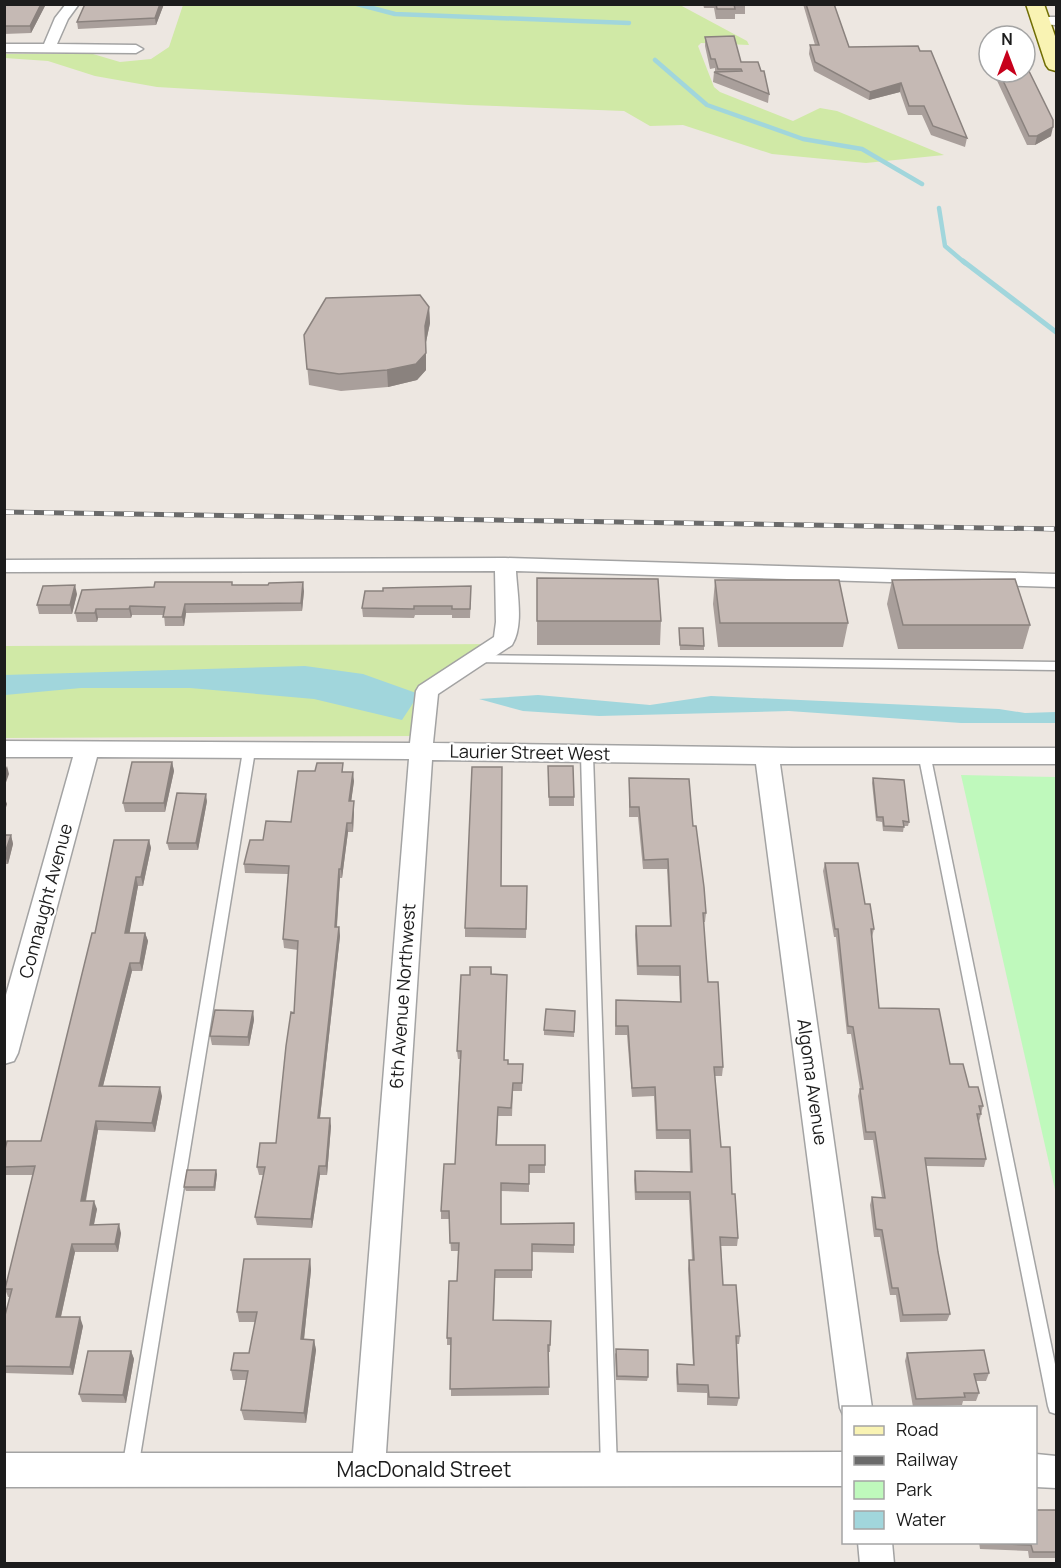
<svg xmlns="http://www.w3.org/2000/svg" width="1061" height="1568" font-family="Manrope,sans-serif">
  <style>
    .grass { fill: #d0e9a6 }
    .park { fill: #bff9bc }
    .water { fill: #a1d6dc }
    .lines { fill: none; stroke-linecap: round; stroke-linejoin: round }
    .stream-far1 { stroke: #a1d6dc; stroke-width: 4.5 }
    .stream { stroke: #a1d6dc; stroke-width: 5 }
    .lane-casing { stroke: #a3a3a3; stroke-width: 3 }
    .street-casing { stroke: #a3a3a3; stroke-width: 3 }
    .secondary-casing { stroke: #716e04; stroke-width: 3 }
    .lane { fill: #fff; fill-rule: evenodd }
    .street { fill: #fff; fill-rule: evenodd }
    .secondary { fill: #f9f3b3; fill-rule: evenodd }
    .rail-casing { stroke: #6a6a6a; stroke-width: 5 }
    .rail { stroke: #fff; stroke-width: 4; stroke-dasharray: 10; stroke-linecap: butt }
    .wall { fill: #a99f9b }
    .shaded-wall { fill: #8a827e }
    .building { fill: #c5b9b4; stroke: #8a827e; stroke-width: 1.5 }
    .labels { text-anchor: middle; stroke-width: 4.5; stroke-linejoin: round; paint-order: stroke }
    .street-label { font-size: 18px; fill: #1c1c1c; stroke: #fff }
    .near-street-label { font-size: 21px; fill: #1c1c1c; stroke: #fff }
  </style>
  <rect width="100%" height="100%" fill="#ede7e1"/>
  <path class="grass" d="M183,5h497l67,36 2,4 -48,-2 -3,3 16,41 6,5 73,29 27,-13 17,3 107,44 -78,8 -94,-9 -89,-29 -33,1 -26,-15 -156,-6 -311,-18 -62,-11 -47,-15 -43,-3v-4h88l27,8 31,-3 18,-12z
    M507,644l-71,49 -20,43 -411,2 -1,-92z"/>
  <path class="park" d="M961,775l95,2v417z"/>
  <path class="water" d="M305,666l58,8 56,20 -17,26 -88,-21 -124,-11h-109l-76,7 -1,-20z
    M538,695l112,10 61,-9 288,13 26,4 31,-1v11h-95l-172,-12 -190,5 -76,-5 -44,-12z"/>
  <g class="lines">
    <path class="stream-far1" d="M357,4l38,10 234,9
      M655,60l52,45 96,34 59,10 60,35
      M939,208l6,38 20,17"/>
    <path class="stream" d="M963,261l93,71"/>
    <g class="lane-casing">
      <path id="lane" d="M476,655l580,7v8l-584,-8 -2,-3 2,-3z
        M249,747l6,4 -117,718 -2,6 -6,2 -6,-2 -2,-6 121,-718z
        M587,751l6,4 24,714 -2,6 -6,2 -6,-2 -2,-6 -20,-714z
        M925,754l6,4 125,611v45l-6,-2 -2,-6 -129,-648z"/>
    </g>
    <g class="street-casing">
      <path id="street" d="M66,4h13l-11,15 -11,25 79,1 7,4 -7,4 -132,-1v-8h40l11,-26z
        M1041,17h15v8l-20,-1 -2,-3z
        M505,558l551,16v13l-540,-16c1,22 8,55 -4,74l-74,49 -5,49 360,5h263v16h-276l92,644h-28v9l-4,-9 -84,-644 -324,-4 -46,693 458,-1v34l-840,1v-34h349l56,-694 -312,-2 -79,296 -4,8 -10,3v-62l69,-245h-69v-16l406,2 6,-52 3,-5 75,-49 2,-15 -1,-51 -491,1v-12z
        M1036,1454l20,2v32l-20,-1z
        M858,1542h34l2,22h-34z"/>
    </g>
    <g class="secondary-casing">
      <path id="secondary" d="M1026,4h18l12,35v32l-7,-2 -3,-4z"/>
    </g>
    <use href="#lane" class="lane"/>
    <use href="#street" class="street"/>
    <use href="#secondary" class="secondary"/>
    <g class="rail-casing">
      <path id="rail" d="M4,512l1052,17"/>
    </g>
    <use href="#rail" class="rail"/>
  </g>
  <path class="wall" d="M4,4h42l-15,29 -27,1z
    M85,4h79l-8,21 -78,4 -1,-7z
    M703,4h42v10h-10v5h-19l-2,-11h-10z
    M803,4h33l-1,4 14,39 71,4 47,87 -2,9 -34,-12 -9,-20h-14l-8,-23 -31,8 -55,-29 -5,-17 1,-9h5z
    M705,37l36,25 28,32 -1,9 -55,-21 1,-10h1v-4l-5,1 -5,-23z
    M989,46v17l-2,-5z
    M993,72h32l26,64 -16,9h-8z
    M429,307l1,16 -4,19v28l-9,10 -29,7 -47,4 -32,-6 -5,-50z
    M537,578l124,43 -1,24h-123z
    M715,580l133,43 -5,24h-125l-5,-43z
    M892,580l138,45 -7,24h-125l-11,-45z
    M232,585l72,6 -2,20 -116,2 -2,13h-19l-1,-11h-32l-1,3h-33l-1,4h-20l-2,-9z
    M77,594l-5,20h-33l-2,-9z
    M471,595l-1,23h-18v-3h-37l-1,3 -51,-1 -1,-9z
    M679,628l25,18v4h-24z
    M172,762l2,9 -9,41h-40l-2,-9z
    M548,766l26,31v9h-25z
    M344,772l10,9 -3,20 3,9 -1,22h-5l-6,46h-2l-3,49h2l1,9 -20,182 11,8 -4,49h-7l-8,53 -55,-3 -2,-8 8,-42h-4l-2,-8 19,-24 18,-130 4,-63 -14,-2 -1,-9 5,-65 -43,-1 -1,-9 19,-24 28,-18z
    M629,778l64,48 13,87 -1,9h-2l5,60 15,85 -1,9h-7l6,71 11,47 6,44 -1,8h-16l2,39 17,51 -1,8h-2l2,54 -2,8 -30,-1v-12l-30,-1 -1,-20 1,-8 16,1 -5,-96 1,-9h3l-3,-60h-54l-1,-20 1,-9 55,1 -1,-33h-33l-2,-43 -22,1 -5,-62h-12l1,-35 64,2 -1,-26 -42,-1 -2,-40 1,-9h34l-3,-57h-24l-5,-52h-9z
    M873,778l36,44 -1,4h-4l-1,6 -20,-1 -1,-9 -6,-1 -4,-38z
    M207,801l-9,49h-29l-2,-7z
    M4,835h7l2,9 -5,20h-4z
    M149,840l2,8 -8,38h-5l-9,47h16l3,8 -6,30h-10l-29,115 59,10 -7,36 -57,-2 -12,71 11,8 -3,16 27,8 -3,19h-43l-14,65 22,9 -10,49 -69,-2v-54l6,-22h-2l-3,-8 28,-114h-28l-1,-22 37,-12 54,-208z
    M825,863l40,41 9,25 -2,8 7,71 71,56 33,42 -4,16 7,37 -2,8 -58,-1 12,86 12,62 -3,7 -47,1 -4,-27h-6l-10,-58h-6l-4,-32 2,-8 10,1 -9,-58h-9l-6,-44 2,-7 -9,-55h-4l-11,-97h-2l-11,-66z
    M501,886h26l-1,52 -61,-1v-9z
    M491,967l1,7 12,86 4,4h15l-1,27h-9l-1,25h-14l-1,29h48v28h-16v19l-28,-1v33l73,-1v30l-42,-1v26h-37l-1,42 57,1 -1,31h-2l1,43 -98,1v-51h-4v-7l10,-57 1,-30h-7l-2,-32h-8v-8l14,-47 5,-105h-2l-1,-8 13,-76z
    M253,1011l1,9 -5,26 -37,-1 -2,-9z
    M575,1011l-1,26 -30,-2v-5z
    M217,1174l-2,17h-29l-2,-4z
    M310,1259l1,11 -7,69 10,1 2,10 -10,73 -62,-3 -3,-10 5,-30h-13l-2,-10 18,-17 6,-31h-16l-2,-10z
    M131,1351l3,8 -8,44 -44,-1 -3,-8z
    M615,1353l33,24 -1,4 -31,-1z
    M907,1353l82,20 -3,8h-10l3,12 -3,8h-13l-1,4 -49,2 -8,-46z
    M1056,1510v48h-27l-1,-7 -48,-2 -1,-7h56z"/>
  <path class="shaded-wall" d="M41,4h5l-15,29 -1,-7z
    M160,4h4l-8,21 -1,-7z
    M901,83l-1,9 -31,8 1,-8z
    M1053,127l-2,9 -16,9 2,-9z
    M429,307l1,16 -4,19v28l-9,10 -29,7 -1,-17z
    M303,582l1,9 -2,20 -1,-8z
    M75,585l2,9 -5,20 -2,-9z
    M4,596l2,7 -2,6z
    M185,604l1,9 -2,13 -2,-9z
    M130,606l2,9 -1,3 -2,-9z
    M96,609l2,9 -1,4 -2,-9z
    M172,762l2,9 -9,41 -1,-9z
    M7,766l2,8 -5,14v-16z
    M353,772l1,9 -4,29 -1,-9z
    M206,794l1,7 -9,49 -2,-7z
    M4,796l3,8 -3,10z
    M354,801v9l-1,22 -1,-9z
    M347,823l1,9 -6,46 -1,-9z
    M11,835l2,9 -5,20 -3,-8z
    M149,840l2,8 -8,38 -2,-9z
    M339,869l1,9 -4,58 -1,-9z
    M136,877l2,9 -10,56 -3,-9z
    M339,927l1,9 -21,190 -1,-8z
    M145,933l3,8 -6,30 -2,-8z
    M130,963l2,8 -31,123 -2,-8z
    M253,1011l1,9 -5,26 -1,-9z
    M160,1087l2,9 -7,36 -3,-9z
    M330,1118l1,8 -4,49 -1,-9z
    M96,1121l2,9 -14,79 -3,-8z
    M319,1166l1,9 -8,53 -1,-9z
    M216,1170l1,4 -2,17 -1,-4z
    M94,1201l3,8 -5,24 -2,-8z
    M119,1224l2,9 -3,19 -3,-8z
    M72,1244l3,8 -16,73 -3,-8z
    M310,1259l1,11 -8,79 -2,-10z
    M80,1317l3,9 -10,49 -3,-8z
    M314,1340l2,10 -10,73 -2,-10z
    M131,1351l3,8 -8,44 -3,-8z"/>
  <path class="building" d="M4,4h37l-11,22h-26z
    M85,4h75l-5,14 -78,4z
    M716,4h18l1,5h-18z
    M806,4h28l15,43 69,-1 2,5h11l36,87 -34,-12 -9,-20h-15l-8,-23 -31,9 -55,-30 -5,-17h9z
    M734,36l7,26h17l3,9h3l5,23 -55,-22 28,-1 -1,-2h-23l-3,-10h-4l-6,-22z
    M1025,63l28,57v7l-16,9h-8l-30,-64h26z
    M420,295l9,12 -4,19 1,27 -10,11 -29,6 -48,4 -32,-5 -3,-34 22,-37z
    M537,578l121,1 3,42h-124z
    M1015,579l15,46h-127l-11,-45z
    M715,580h124l9,43h-128z
    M155,582h77v3h36l1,-2 34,-1 -2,21 -116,1 -3,13h-19l2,-10 -35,-1 -1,3h-33l-1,4h-20l7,-23 72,-3z
    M75,585l-5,20h-33l6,-19z
    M471,586l-1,23h-18v-3h-38v3l-52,-1 3,-17h18v-3z
    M679,628h24l1,18 -24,-1z
    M132,762h40l-8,41h-41z
    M317,763h26l-1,9h11l-4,29h5l-2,22h-5l-6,46h-2l-4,58h4l-21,191h12l-4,48h-7l-8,53 -56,-2 10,-50h-8l3,-24h16l10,-97 5,-34 3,1 4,-72 -15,-2 6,-73 -45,-2 6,-24h13l3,-19 25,1 7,-51h17z
    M548,766h25l1,31h-25z
    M472,767h30l-1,119h26l-1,43 -61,-1z
    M629,778l60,1 4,47h3l8,61 2,26h-3l5,69h10l5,85h-9l7,80h9l2,47h3l3,44 -18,-1 3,48h13l4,51h-4l3,62 -30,-1 -1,-12 -30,-1 -1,-20 17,1 -5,-105h5l-4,-68h-54l-1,-21 57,1 -2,-42h-33l-2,-43 -23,1 -4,-62h-12v-26l65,2 -1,-36h-42l-2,-40h35l-3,-67 -24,1 -5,-53h-9z
    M873,778l31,2 5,42 -6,-1 1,6 -20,-1 -1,-9h-6z
    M177,793l29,1 -10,49h-29z
    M4,835h7l-7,21z
    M114,840h35l-8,37h-5l-11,56h20l-5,30h-10l-31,123 61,1 -8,36 -56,-2 -15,80h13l-4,24 29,-1 -4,20h-43l-16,73h24l-10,50 -66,-1v-47l8,-30h-7l30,-123 -31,1v-14l3,-12h34l51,-208h3z
    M825,863h33l7,41h5l4,25h-3l8,79 60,1 11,55h13l6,23h9l5,19h-4l2,8h-4l9,45 -61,-1 13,94 12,62 -47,1 -5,-27h-6l-10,-58 -6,-1 -4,-32 13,1 -10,-66h-9l-6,-43h3l-10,-62 -5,-1 -10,-97h-3z
    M470,967h21v7l16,1 -3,85h4v4h15l-1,19h-9l-2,25 -13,-1 -2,38h49v20h-16v19l-28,-1v41l73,-1v22l-42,-1v26h-37l-2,50 58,1 -1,24h-2l1,42 -99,2 1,-51h-4l2,-57h8l2,-38h-9l-1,-32h-8l3,-47h11l6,-113h-4l4,-76h9z
    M546,1009l29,2 -1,21 -30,-2z
    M215,1010l38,1 -5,26 -38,-1z
    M187,1170h29l-2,17h-30z
    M244,1259h66l-9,80 13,1 -10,73 -63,-3 7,-39 -17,-1 3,-17h15l8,-41h-20z
    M616,1349l32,1v27l-31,-1z
    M984,1350l5,23 -15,1 5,19h-15l1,4 -49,2 -9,-46z
    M88,1351h43l-8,44 -44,-1z
    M1035,1510h21v42h-23l-2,-7 -49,-2 53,-1z"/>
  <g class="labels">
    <g class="street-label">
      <text transform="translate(530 753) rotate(1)" y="6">Laurier Street West</text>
      <text transform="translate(46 901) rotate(-75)" y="6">Connaught Avenue</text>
      <text transform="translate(403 996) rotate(-86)" y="6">6th Avenue Northwest</text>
      <text transform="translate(812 1082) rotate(82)" y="6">Algoma Avenue</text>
    </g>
    <g class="near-street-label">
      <text x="424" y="1477">MacDonald Street</text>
    </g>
  </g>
  <rect width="1061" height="1568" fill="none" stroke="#1c1c1c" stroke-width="12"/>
  <rect x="842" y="1406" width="195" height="138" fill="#ffffff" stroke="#a4a4a4" stroke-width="1.5"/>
  <rect x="854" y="1426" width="30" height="9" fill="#f9f3b3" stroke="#a4a4a4" stroke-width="1.5"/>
  <text x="896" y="1436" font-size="18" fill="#1c1c1c">Road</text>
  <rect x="854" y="1456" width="30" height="9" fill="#6a6a6a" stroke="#a4a4a4" stroke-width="1.5"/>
  <text x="896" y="1466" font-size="18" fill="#1c1c1c">Railway</text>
  <rect x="854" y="1481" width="30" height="18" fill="#bff9bc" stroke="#a4a4a4" stroke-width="1.5"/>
  <text x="896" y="1496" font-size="18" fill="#1c1c1c">Park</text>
  <rect x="854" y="1511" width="30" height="18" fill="#a1d6dc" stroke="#a4a4a4" stroke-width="1.5"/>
  <text x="896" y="1526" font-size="18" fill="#1c1c1c">Water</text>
  <g transform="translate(1007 54)"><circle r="28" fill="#ffffff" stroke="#a4a4a4" stroke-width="1.5"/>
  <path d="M0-4.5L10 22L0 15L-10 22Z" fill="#c7001b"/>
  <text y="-9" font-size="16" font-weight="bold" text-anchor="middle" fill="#1c1c1c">N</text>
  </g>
</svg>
